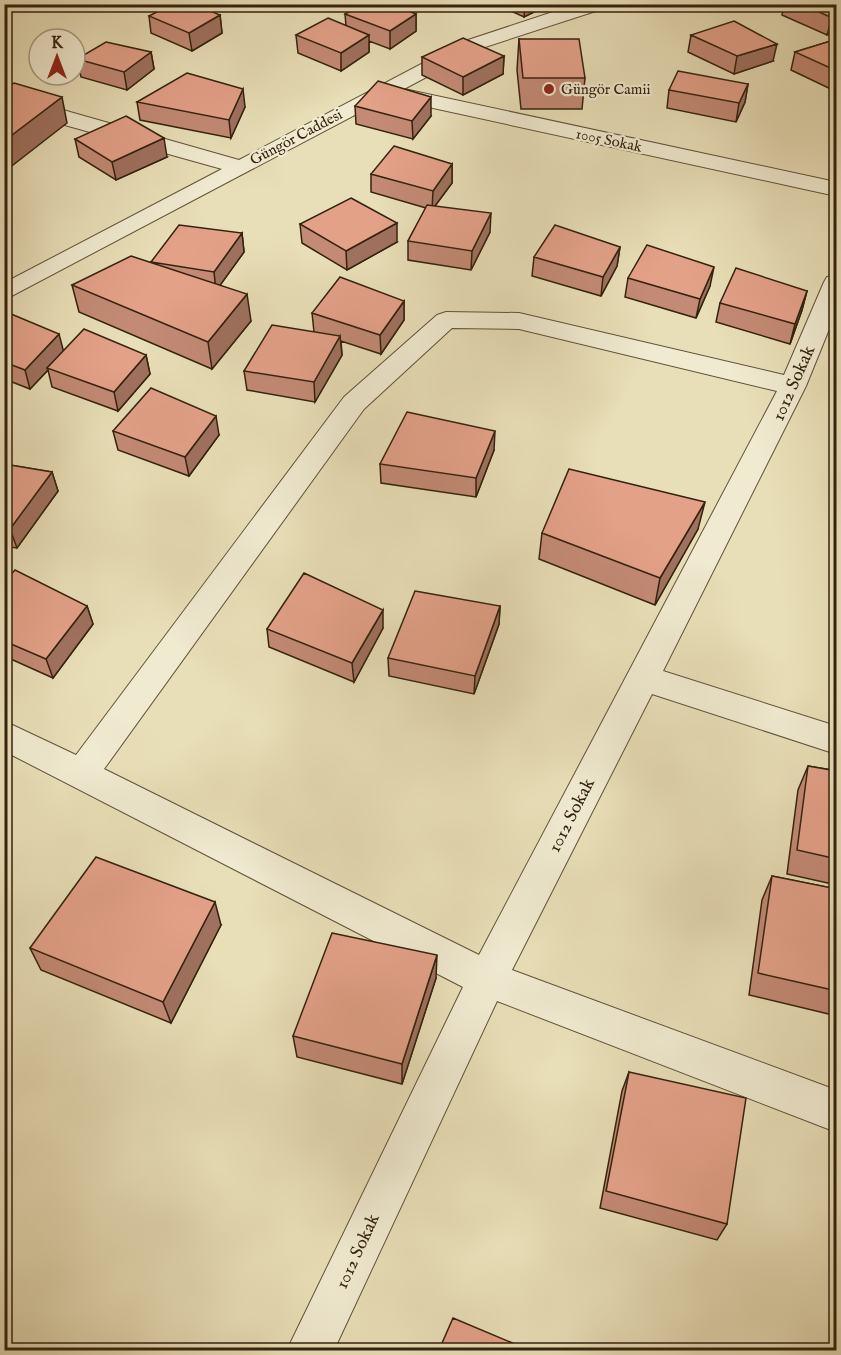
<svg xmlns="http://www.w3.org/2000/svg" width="841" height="1355" font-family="'IM FELL English',serif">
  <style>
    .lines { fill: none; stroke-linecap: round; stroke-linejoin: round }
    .minor-casing { stroke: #615138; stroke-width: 2 }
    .minor { fill: #f0ead0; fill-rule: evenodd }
    .wall { fill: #c38a75; stroke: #34220e; stroke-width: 1.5 }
    .shaded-wall { fill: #9f715f; stroke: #34220e; stroke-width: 1.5 }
    .building { fill: #e3a188; stroke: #34220e; stroke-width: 1.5 }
    .poi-dot { fill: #8f2418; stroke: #f0ead0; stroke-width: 2 }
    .labels { text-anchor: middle; stroke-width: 4.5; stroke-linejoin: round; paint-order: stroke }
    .far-poi-label { font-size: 15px; fill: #34220e; stroke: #f0ead0; text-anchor: start }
    .far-street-label { font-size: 15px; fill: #34220e; stroke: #f0ead0 }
    .street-label { font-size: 18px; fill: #34220e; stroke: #f0ead0 }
  </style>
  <rect width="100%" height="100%" fill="#e8deb7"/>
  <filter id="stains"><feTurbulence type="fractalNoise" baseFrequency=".00333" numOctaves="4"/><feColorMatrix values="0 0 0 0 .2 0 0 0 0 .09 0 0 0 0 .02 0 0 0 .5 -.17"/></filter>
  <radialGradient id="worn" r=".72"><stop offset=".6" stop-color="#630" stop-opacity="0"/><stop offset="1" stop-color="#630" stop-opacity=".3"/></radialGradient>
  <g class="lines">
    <g class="minor-casing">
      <path id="minor" d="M577,4h30l-2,4 -126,41 -75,40 432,93v14l-449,-98 -383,202v-17l218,-114 -168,-47 -50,-18v-13l66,21 169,48 226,-119z
        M836,275v37l-30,74 -143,285 173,55v28l-184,-60 -140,276 324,120v42l-339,-131 -163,349h-47l176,-363 -459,-236v-30l72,34 268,-358 93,-82 9,-3 73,1 265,62 40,-93 3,-5zM452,328l67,1 258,62 -298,564 -375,-186 260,-360z"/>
    </g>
    <use href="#minor" class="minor"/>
  </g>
  <path class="wall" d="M496,4h54l-26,13z
    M784,4h53v28l-10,3 -45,-20z
    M345,14h71v17l-26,18 -21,-8v11l-28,19 -43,-18 -2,-18 50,-9z
    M220,15l2,18 -30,18 -41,-18 -2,-17z
    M691,35l82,26 -39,13 -46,-22z
    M519,39l66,39 -3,31h-61l-4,-39z
    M837,39v53l-46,-22 4,-18z
    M151,52l3,17 -27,21 -46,-13 -4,-18z
    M504,56l-1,18 -40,21 -41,-20v-18z
    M748,84l-3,18 -9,20 -69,-14 2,-18z
    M137,102l108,5 -14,31 -91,-18z
    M355,106l76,10 -18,23 -57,-15z
    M75,139l92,18 -51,23 -37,-23z
    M452,164v19l-17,23 55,26 -19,38 -63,-10v-19l18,-33 -55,-16v-18z
    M300,224l97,18 -50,28 -45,-27z
    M242,233l2,19 -24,33 31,36 -39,48 -133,-57 -7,-27 79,-22z
    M620,247l-3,19 -16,30 -69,-20 2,-19z
    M628,278l82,8 -14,32 -71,-21z
    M807,291l-5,19 -12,34 -74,-22 4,-19z
    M404,301v19l-23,34 -40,-13 1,14 -27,47 -68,-12 -3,-19 70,-39 -2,-19z
    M4,311l59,40 83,4 4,19 -32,37 -66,-24 -4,-17 -18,19 -23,-9 3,11 -6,5z
    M113,431l106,4 -30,41 -71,-26z
    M494,450l-18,47 -95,-14 -1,-19z
    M4,464l48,8 6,19 -41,57 -13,-2z
    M698,529l-43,76 -116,-46 3,-26z
    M4,582l83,24 6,18 -40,54 -49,-22z
    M500,606l-1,18 -25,70 -85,-18 -1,-18z
    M383,628l-29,54 -85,-35 -2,-18z
    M808,766l29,5v114l-50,-11 11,-84z
    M772,876l65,13v127l-88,-21 13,-95z
    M221,925l-50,98 -130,-53 -11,-22z
    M436,978l-34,106 -105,-27 -4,-21z
    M629,1072l98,152 -10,16 -117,-32 22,-117z"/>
  <path class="shaded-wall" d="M525,4h25l-26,13z
    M416,14v17l-26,18v-18z
    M220,15l2,18 -30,18 -3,-18z
    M837,16v16l-10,3 5,-17z
    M369,35v17l-28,19v-18z
    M777,44l-4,17 -39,13 3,-18z
    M151,52l3,17 -27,21 -3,-18z
    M504,56l-1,18 -40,21v-18z
    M748,84l-3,18 -9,20 3,-19z
    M243,89l2,18 -14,31 -2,-18z
    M62,97l5,26 -63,49v-31z
    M431,97v19l-18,23 -1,-18z
    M164,138l3,19 -51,23 -4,-18z
    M452,164v19l-20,27 1,-19z
    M491,213l-1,19 -19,38 1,-19z
    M397,223v19l-50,28 -1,-19z
    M242,233l2,19 -28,39 -2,-19z
    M620,247l-3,19 -16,30 2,-19z
    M714,267l-4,19 -14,32 4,-19z
    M807,291l-5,19 -12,34 5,-20z
    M247,294l4,27 -39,48 -4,-27z
    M404,301v19l-23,34 -1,-19z
    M59,334l5,19 -17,15 1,2 -18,19 -5,-19z
    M340,336l2,19 -27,47 -1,-20z
    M146,355l4,19 -32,37 -4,-19z
    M4,373l6,18 -6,5z
    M216,416l3,19 -30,41 -4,-19z
    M495,431l-1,19 -18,47v-19z
    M52,472l6,19 -41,57 -7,-19z
    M705,502l-7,27 -43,76 5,-27z
    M87,606l6,18 -40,54 -7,-19z
    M500,606l-1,18 -25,70 1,-18z
    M383,610v18l-29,54 -2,-19z
    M215,902l6,23 -50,98 -8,-21z
    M437,955l-1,23 -34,106v-20z"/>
  <path class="building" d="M172,4h22l26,11 -31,18 -40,-17z
    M363,4h29l24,10 -26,17 -45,-17z
    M802,4h35v12l-5,2z
    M328,18l41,17 -28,18 -45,-18z
    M734,21l43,23 -40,12 -46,-21z
    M463,38l41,18 -41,21 -41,-20z
    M519,39h60l6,39h-62z
    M837,39v32l-42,-19z
    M106,42l45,10 -27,20 -47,-13z
    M678,71l70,13 -9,19 -70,-13z
    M187,73l56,16 -14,31 -92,-18z
    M378,81l53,16 -19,24 -57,-15z
    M14,83l48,14 -58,44v-51z
    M126,116l38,22 -52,24 -37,-23z
    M394,146l58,18 -19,27 -62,-17z
    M351,198l46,25 -51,28 -46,-27z
    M427,205l64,8 -19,38 -64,-10z
    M179,225l63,8 -28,39 -63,-10z
    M555,225l65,22 -17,30 -69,-20z
    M647,245l67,22 -14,32 -72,-21z
    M131,256l116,38 -39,48 -136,-57z
    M736,268l71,23 -12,33 -75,-21z
    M340,277l64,24 -24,34 -68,-22z
    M4,311l55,23 -34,36 -21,-8z
    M272,325l68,11 -26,46 -70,-11z
    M84,329l62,26 -32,37 -67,-24z
    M151,388l65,28 -31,41 -72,-26z
    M407,412l88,19 -19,47 -96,-14z
    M4,464l48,8 -42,57 -6,-1z
    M569,469l136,33 -45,76 -118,-45z
    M15,570l72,36 -41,53 -42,-18v-59z
    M304,573l79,37 -31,53 -85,-34z
    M415,591l85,15 -25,70 -87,-18z
    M808,766l29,5v88l-40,-9z
    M96,857l119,45 -52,100 -133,-54z
    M772,876l65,13v102l-79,-18z
    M332,933l105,22 -35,109 -109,-28z
    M629,1072l117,26 -19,126 -121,-33z
    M453,1318l76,32h-90z"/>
  <circle class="poi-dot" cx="549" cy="89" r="6"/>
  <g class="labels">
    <g class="far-poi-label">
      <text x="561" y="94">Güngör Camii</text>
    </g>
    <g class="far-street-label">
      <text transform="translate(296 137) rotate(-28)" y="5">Güngör Caddesi</text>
      <text transform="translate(609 140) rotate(12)" y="5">1005 Sokak</text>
    </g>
    <g class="street-label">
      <text transform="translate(793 383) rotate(-66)" y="6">1012 Sokak</text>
      <text transform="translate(571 815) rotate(-63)" y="6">1012 Sokak</text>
      <text transform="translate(357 1251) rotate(-65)" y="6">1012 Sokak</text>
    </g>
  </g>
  <rect width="841" height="1355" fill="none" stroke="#e8deb7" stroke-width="24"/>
  <rect x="6" y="6" width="829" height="1343" fill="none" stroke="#34220e" stroke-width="3"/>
  <rect x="12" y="12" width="817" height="1331" fill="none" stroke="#34220e" stroke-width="1.5"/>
  <g transform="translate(57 57)"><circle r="28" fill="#f0ead0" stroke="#a59a82" stroke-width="1.5"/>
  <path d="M0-4.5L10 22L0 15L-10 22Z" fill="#8f2418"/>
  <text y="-9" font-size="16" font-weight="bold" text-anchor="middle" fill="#34220e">K</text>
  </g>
  <rect width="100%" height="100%" filter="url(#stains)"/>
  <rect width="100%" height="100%" fill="url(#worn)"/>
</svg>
